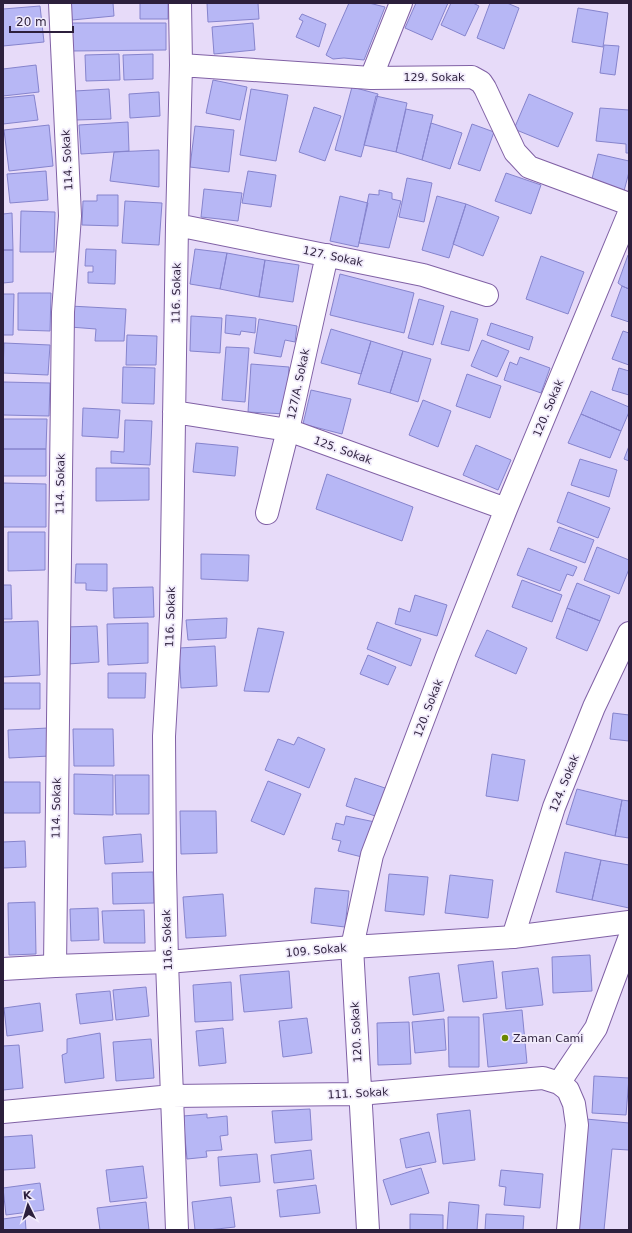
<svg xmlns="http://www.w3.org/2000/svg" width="632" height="1233" font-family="'DejaVu Sans',sans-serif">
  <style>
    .building { fill: #b7b7f5; stroke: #8684cd }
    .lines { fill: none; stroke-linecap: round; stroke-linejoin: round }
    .street-casing { stroke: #8061a5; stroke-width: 24 }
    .secondary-casing { stroke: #8061a5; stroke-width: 24 }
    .street { stroke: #fff; stroke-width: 22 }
    .secondary { stroke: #fff; stroke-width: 22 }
    .poi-dot { fill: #698700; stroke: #f1ebfb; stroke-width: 1.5 }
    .labels { text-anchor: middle; stroke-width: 3.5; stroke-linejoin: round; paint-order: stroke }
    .street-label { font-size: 11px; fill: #2c1f3c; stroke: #f1ebfb }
    .poi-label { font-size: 11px; fill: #2c1f3c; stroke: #f1ebfb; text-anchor: start }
  </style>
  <rect width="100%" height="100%" fill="#e7dbf9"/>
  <path class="building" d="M70,3h43l1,13 -42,4z
    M140,3h28v16h-28z
    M207,3h51l1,16 -51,3z
    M349,3h20l16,4 -21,53 -20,-2 -11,1 -7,-4z
    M416,3h32l-16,37 -27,-12z
    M451,3h22l6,3 -14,30 -24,-11z
    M490,3h17l12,5 -15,41 -27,-11z
    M40,6l4,36 -41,4v-37z
    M578,8l30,5 -5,34 -31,-5z
    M302,14l24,10 -7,23 -23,-10 7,-16 -4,-2z
    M72,23h94v27l-94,1z
    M253,23l2,27 -41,4 -2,-27z
    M604,45l15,1 -4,29 -15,-2z
    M119,54l1,26 -34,1 -1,-26z
    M153,54v25l-29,1 -1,-25z
    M36,65l3,27 -36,4v-27z
    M213,80l34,7 -7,33 -34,-7z
    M352,87l26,7 -17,63 -26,-7z
    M109,89l2,30 -35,1 -1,-29z
    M251,89l37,6 -12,66 -36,-6z
    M159,92l1,24 -30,2 -1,-24z
    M529,94l44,19 -15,34 -44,-18z
    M34,95l4,25 -35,4v-26z
    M376,96l31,7 -11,49 -32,-7z
    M314,107l27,9 -16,45 -26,-9z
    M600,108l29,2v43h-3v-9l-30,-3z
    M406,109l27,6 -11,45 -26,-8z
    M128,122l1,29 -48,3 -2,-29z
    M431,123l31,10 -12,36 -28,-9z
    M472,124l22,8 -14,39 -22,-7z
    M49,125l4,41 -44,5 -5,-41z
    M195,126l39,4 -5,42 -39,-5z
    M159,150v37l-49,-6 4,-29z
    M598,154l31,7v11l-5,19 -33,-8z
    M46,171l2,29 -38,3 -3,-29z
    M248,171l28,4 -5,32 -29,-4z
    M506,173l35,12 -10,29 -36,-13z
    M407,178l25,5 -8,39 -25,-5z
    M204,189l38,4 -4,28 -37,-4z
    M379,190l13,3v6l9,2 -12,47 -30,-5 10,-49 10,1z
    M97,195h21v31l-36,-1 1,-24h14z
    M340,196l28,7 -10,44 -28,-6z
    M437,196l29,8 -17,54 -27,-8z
    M125,201l37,2 -3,42 -37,-2z
    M466,204l33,13 -16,39 -30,-12z
    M21,211l34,1 -1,40h-34z
    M12,213l1,37h-10v-36z
    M86,249l30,1 -1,34 -27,-1v-11h5v-6h-8z
    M195,249l32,4 -7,36 -30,-5z
    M3,250h10v32l-10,1z
    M227,253l38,7 -6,37 -39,-8z
    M628,255h1v34l-7,-3 -4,-3z
    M541,256l43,16 -16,42 -42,-15z
    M265,260l34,5 -6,37 -34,-5z
    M340,274l74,19 -10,40 -74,-18z
    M622,286l7,3v33l-18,-6z
    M18,293h33l-1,38 -32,-1z
    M3,294h11l-1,41h-10z
    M419,299l25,7 -11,39 -25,-7z
    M70,306l56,3 -2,32h-29l1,-12 -26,-2z
    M451,311l27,8 -9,32 -28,-7z
    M226,315l30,3 -1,15 -14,-2 -1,4 -15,-2z
    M191,316l31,2 -2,35 -30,-2z
    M259,319l38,7 -2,16 -10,-2 -4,17 -27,-4z
    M491,323l42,14 -4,13 -42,-15z
    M331,329l40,12 -10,33 -40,-11z
    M623,331l6,2v32l-17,-6z
    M127,335l30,1 -1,29h-30z
    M482,340l27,11 -12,26 -26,-11z
    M371,341l32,10 -13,42 -32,-9z
    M4,343l46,2 -2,30 -45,-2z
    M226,347l23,1 -4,54 -23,-2z
    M403,351l28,8 -13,43 -28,-9z
    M520,357l30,11 -9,25 -37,-13 6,-18 7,3z
    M251,364l38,3 -3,47 -38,-2z
    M123,367l32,1 -1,36 -32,-1z
    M619,368l10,3v24l-17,-5z
    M467,374l34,12 -11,32 -34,-12z
    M3,382l47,1 -1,33 -46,-1z
    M311,390l40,9 -9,35 -39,-10z
    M591,391l38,16v5l-8,19 -40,-17z
    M423,400l28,11 -13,36 -29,-12z
    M83,408l37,2 -2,28 -36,-2z
    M581,414l40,17 -11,27 -42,-15z
    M3,419h44l-1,30h-43z
    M125,420l27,1 -2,44 -39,-2v-12l13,1z
    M196,443l42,4 -3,29 -42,-4z
    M476,445l35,15 -13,30 -35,-15z
    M629,446v15l-5,-2z
    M3,449h43v27h-43z
    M580,459l37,11 -8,27 -38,-12z
    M96,468h53v32l-53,1z
    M327,474l86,33 -11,34 -86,-32z
    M3,483l43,1v43h-43z
    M568,492l42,16 -12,30 -41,-16z
    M559,527l35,13 -9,23 -35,-13z
    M8,532h37v38l-37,1z
    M597,547l32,13v9l-10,25 -35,-14z
    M528,548l49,19 -4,9 -6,-2 -7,17 -43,-16z
    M201,554l48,1 -1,26 -47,-2z
    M76,564h31v27l-21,-1v-7h-11z
    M522,580l40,15 -10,27 -40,-15z
    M577,583l33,13 -10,25 -33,-13z
    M3,585h8l1,34h-9z
    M153,587l1,30 -40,1 -1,-30z
    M415,595l32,10 -10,31 -42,-12 4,-16 11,4z
    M567,608l33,13 -13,30 -31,-13z
    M227,618l-1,20 -38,2 -2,-20z
    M38,621l2,54 -37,2v-55z
    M377,622l44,17 -10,27 -44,-17z
    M148,623v40l-40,2 -1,-41z
    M97,626l2,36 -32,2 -2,-37z
    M258,628l26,4 -15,60 -25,-1z
    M487,630l40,18 -11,26 -41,-18z
    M215,646l2,40 -36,2 -2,-40z
    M368,655l28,12 -8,18 -28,-11z
    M108,673h38l-1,25h-37z
    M3,683h37v26h-37z
    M613,713l16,2v26l-19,-2z
    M48,728l2,28 -41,2 -1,-28z
    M73,729h40l1,37h-40z
    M298,737l27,12 -16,39 -44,-18 13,-31 16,6z
    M492,754l33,6 -7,41 -32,-5z
    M74,774l39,1v40l-39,-1z
    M115,775h34v39h-33z
    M355,778l33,11 -10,28 -32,-11z
    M268,781l33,13 -17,41 -33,-14z
    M3,782h37v31h-37z
    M577,789l45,11 -7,36 -49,-12z
    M622,800l7,1v37l-14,-2z
    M180,811h36l1,42 -36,1z
    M346,816l29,6 -9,36 -28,-7 3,-10 -9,-2 4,-16 8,2z
    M141,834l2,28 -38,2 -2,-27z
    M25,841l1,26 -23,1v-26z
    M565,852l36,8 -9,40 -36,-8z
    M601,860l28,5v43l-37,-8z
    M153,872l1,31 -41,1 -1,-31z
    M389,874l39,3 -4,38 -39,-4z
    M450,875l43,5 -5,38 -43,-5z
    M315,888l34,3 -4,36 -34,-4z
    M223,894l3,42 -40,2 -3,-41z
    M35,902l1,52 -27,1 -1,-52z
    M98,908l1,32 -28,1 -1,-32z
    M144,910l1,33h-41l-2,-32z
    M590,955l2,36 -39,2 -1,-36z
    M493,961l4,37 -34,4 -5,-37z
    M538,968l5,37 -37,4 -4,-37z
    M289,971l3,37 -48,4 -4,-37z
    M439,973l5,38 -31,4 -4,-38z
    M231,982l2,38 -38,2 -2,-37z
    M146,987l3,29 -33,4 -3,-30z
    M110,991l3,29 -33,4 -4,-30z
    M40,1003l3,28 -36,5 -3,-28z
    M522,1010l5,53 -39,4 -5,-53z
    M448,1017h31v50h-30z
    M307,1018l5,35 -29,4 -4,-36z
    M444,1019l2,31 -31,3 -3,-31z
    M409,1022l2,42 -33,1 -1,-42z
    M223,1028l3,35 -27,3 -3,-35z
    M100,1033l4,45 -39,5 -3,-28 5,-2v-14z
    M151,1039l3,39 -38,3 -3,-39z
    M19,1045l4,43 -20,2v-44z
    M594,1076l35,2 -3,37 -34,-2z
    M310,1109l2,31 -37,3 -3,-32z
    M470,1110l5,50 -32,4 -6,-50z
    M207,1114v4l20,-2 1,19 -8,1 2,14 -16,1 1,6 -20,2 -4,-43z
    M586,1119l43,4v27l-17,-1 -8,81h-29z
    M429,1132l7,30 -30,6 -6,-29z
    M32,1135l3,33 -32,2v-33z
    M311,1150l3,29 -40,4 -3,-28z
    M257,1154l3,28 -40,4 -2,-29z
    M143,1166l4,32 -37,4 -4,-32z
    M421,1168l8,25 -38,12 -8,-25z
    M501,1170l42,4 -3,34 -36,-3 2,-18 -7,-1z
    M40,1183l4,27 -38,5 -3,-27z
    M316,1185l4,28 -40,4 -3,-27z
    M231,1197l4,30 -27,3h-13l-3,-28z
    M146,1202l3,28h-49l-3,-22z
    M449,1202l30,3 -2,25h-30z
    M410,1214l33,1v15h-33z
    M486,1214l38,2 -1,14h-38z
    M25,1216l1,14h-23v-11z"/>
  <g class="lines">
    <g class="street-casing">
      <path id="street" d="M181,65l190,13 101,-1 9,5 4,6 30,64 14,15 100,37
        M371,78l30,-75
        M177,225l246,50 64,20
        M174,412l114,18 218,79
        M267,513l21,-83 39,-175
        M513,937l41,-130 40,-100 35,-74
        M55,966l8,-654 7,-96 -10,-213
        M559,1083l37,-55 33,-89
        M3,1112l169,-16 187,-2 184,-16 16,5 9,7 6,14 3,21 -9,105
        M177,1230l-10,-268 -2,-92 -1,-134 7,-120 6,-391 4,-160 -1,-62
        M368,1230l-16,-283 20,-92 75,-198 59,-148 123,-296"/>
    </g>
    <g class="secondary-casing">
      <path id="secondary" d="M3,969l52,-3 112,-4 185,-15 161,-10 116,-15"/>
    </g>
    <use href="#street" class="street"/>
    <use href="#secondary" class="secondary"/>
  </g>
  <circle class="poi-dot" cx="505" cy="1038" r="4"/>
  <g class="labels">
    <g class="street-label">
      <text x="434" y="81">129. Sokak</text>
      <text transform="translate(67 160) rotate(-93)" y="4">114. Sokak</text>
      <text transform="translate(333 256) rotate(12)" y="4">127. Sokak</text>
      <text transform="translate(176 293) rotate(-89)" y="4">116. Sokak</text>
      <text transform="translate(298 384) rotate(-78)" y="4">127/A. Sokak</text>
      <text transform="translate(548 408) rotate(-67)" y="4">120. Sokak</text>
      <text transform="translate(343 450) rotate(20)" y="4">125. Sokak</text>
      <text transform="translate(60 484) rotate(-89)" y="4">114. Sokak</text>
      <text transform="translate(170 617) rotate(-88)" y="4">116. Sokak</text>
      <text transform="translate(428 708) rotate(-69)" y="4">120. Sokak</text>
      <text transform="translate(564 783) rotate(-68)" y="4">124. Sokak</text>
      <text transform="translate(56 808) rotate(-89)" y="4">114. Sokak</text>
      <text transform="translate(167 940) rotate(-92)" y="4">116. Sokak</text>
      <text transform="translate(316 950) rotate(-5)" y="4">109. Sokak</text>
      <text transform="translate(356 1032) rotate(-93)" y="4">120. Sokak</text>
      <text transform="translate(358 1093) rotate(-3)" y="4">111. Sokak</text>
    </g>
    <g class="poi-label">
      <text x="513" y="1042">Zaman Cami</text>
    </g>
  </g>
  <rect width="632" height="1233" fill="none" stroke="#2c1f3c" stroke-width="8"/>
  <g transform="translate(28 1205) rotate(355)" stroke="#f1ebfb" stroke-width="3" paint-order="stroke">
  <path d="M0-3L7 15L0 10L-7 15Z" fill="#2c1f3c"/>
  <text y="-6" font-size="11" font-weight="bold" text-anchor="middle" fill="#2c1f3c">K</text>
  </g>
  <path d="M10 26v6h63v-6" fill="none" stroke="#2c1f3c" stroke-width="2"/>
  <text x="16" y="26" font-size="12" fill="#2c1f3c" stroke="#f1ebfb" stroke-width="3" paint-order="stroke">20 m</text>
</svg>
